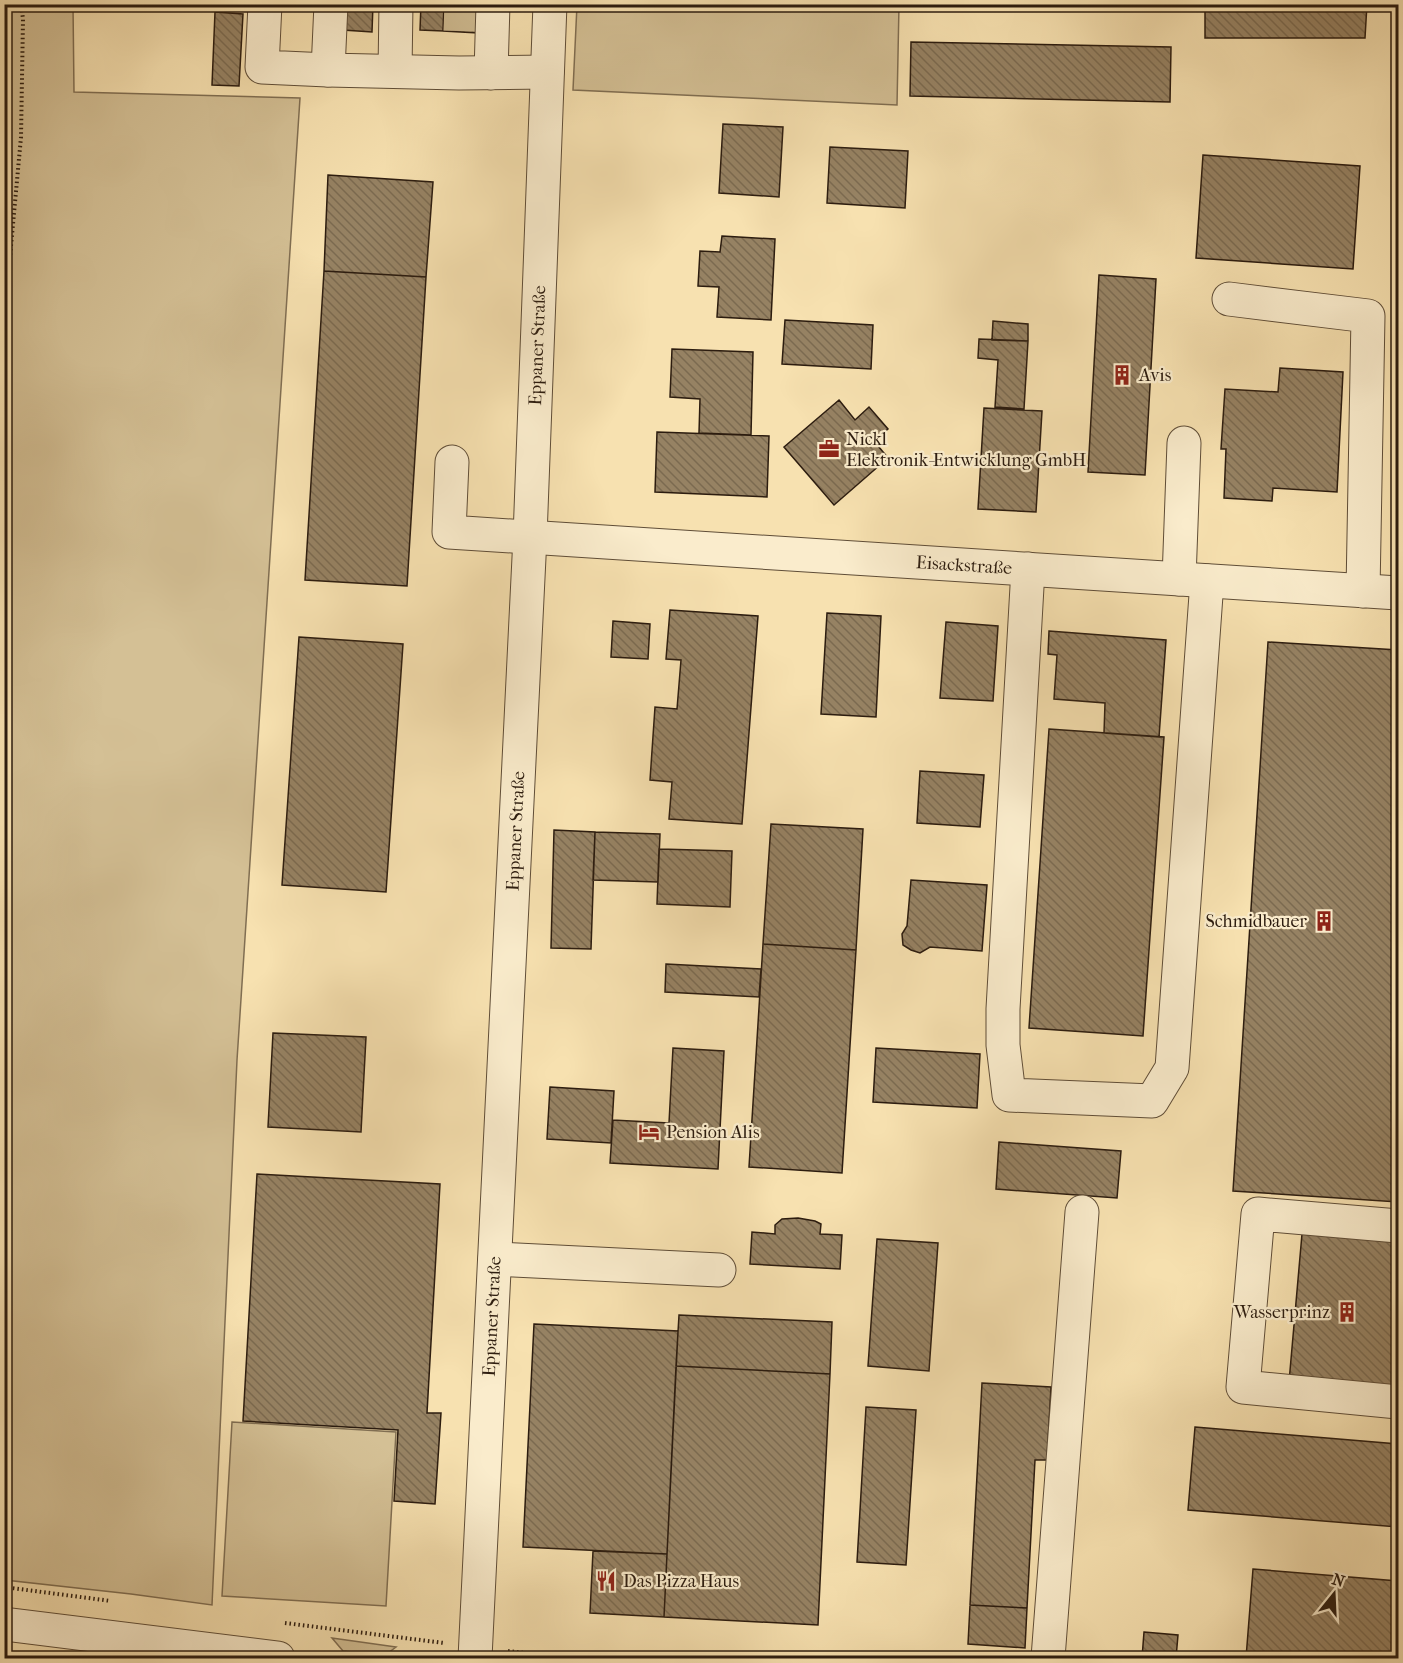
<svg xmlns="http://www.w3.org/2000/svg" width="1403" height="1663" font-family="'IM FELL French Canon',serif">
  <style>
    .green { fill: #d4c095; stroke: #806e52; stroke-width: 1.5 }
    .building { fill: url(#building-back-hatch); stroke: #2c1c0f; stroke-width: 1.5 }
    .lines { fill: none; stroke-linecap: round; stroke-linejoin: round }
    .minor-tunnel { stroke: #ceba90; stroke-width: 33; stroke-dasharray: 33 16; stroke-linecap: butt }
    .minor-casing { stroke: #5f4d37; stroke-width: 35 }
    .path { stroke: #2c1c0f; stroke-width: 4; stroke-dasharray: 1.5 3; stroke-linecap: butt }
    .minor { stroke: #faeccc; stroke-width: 33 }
    .labels { text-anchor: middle; stroke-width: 4.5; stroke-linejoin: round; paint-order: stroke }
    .street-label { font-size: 18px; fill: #2c1c0f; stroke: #faeccc }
    .poi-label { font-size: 18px; fill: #2c1c0f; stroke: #faeccc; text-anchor: start }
  </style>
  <defs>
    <pattern id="building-back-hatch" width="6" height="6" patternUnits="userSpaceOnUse" patternTransform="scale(1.5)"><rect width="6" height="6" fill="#968263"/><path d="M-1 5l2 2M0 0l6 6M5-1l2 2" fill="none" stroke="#7b6a50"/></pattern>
  </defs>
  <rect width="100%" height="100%" fill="#f7e1b0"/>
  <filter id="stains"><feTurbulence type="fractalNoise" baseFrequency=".00333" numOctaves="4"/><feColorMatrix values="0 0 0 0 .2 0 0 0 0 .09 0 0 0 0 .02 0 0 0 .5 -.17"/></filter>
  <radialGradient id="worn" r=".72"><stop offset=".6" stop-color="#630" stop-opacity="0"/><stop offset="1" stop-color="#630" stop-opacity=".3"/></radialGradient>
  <path class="green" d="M1398,4v132l-6,-1 2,-130z
    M4,5h69l1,87 226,6 -63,962 -25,545 -81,-11 -126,-14z
    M577,5h322l-2,100 -324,-15z
    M232,1422l164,10 -10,174 -164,-10z
    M332,1638l64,9 -12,9 -41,-5z"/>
  <path class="building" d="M344,4h29l-1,28 -29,-2z
    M421,4h23l-1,27 -23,-1z
    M444,4h35l-1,29 -35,-2z
    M1205,4h162l-2,34h-160z
    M215,12l28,2 -4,72 -27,-1z
    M911,42l260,5 -1,55 -260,-6z
    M723,124l60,3 -4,70 -60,-4z
    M830,147l78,4 -3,57 -78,-5z
    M1203,155l157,11 -7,103 -157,-11z
    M328,175l105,7 -7,95 -102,-6z
    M722,236l53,3 -4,81 -54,-3 2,-30 -21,-1 2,-35 20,1z
    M324,271l102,6 -19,309 -102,-6z
    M1099,275l57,4 -11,196 -57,-3z
    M785,320l88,5 -2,44 -89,-5z
    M993,321l35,3v17l-36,-1z
    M979,339l49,2 -4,68 -29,-2 3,-47 -20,-2z
    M672,349l81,3 -2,83 -52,-2 1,-34 -30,-2z
    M1280,368l63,4 -6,120 -64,-4 -1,13 -48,-3 2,-49h-5l4,-60 53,3z
    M839,400l16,20 14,-13 19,22 -14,12 14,17 -54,47 -50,-58z
    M984,408l58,3 -6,101 -58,-3z
    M657,432l112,4 -2,61 -112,-5z
    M670,610l88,6 -16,208 -73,-5 3,-37 -22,-2 5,-73 22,2 4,-49 -15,-1z
    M827,613l54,3 -5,101 -55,-3z
    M613,621l37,3 -2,35 -37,-2z
    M946,622l52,4 -5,75 -53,-3z
    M1049,631l117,9 -7,97 -55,-4 1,-30 -51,-4 3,-44 -9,-1z
    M299,637l104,7 -17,248 -104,-7z
    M1268,642l130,8v552l-165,-11z
    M1049,729l115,8 -21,299 -114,-8z
    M920,771l64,4 -4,52 -63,-4z
    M771,824l92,5 -7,121 -93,-6z
    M554,830l41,2 -4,117 -40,-1z
    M595,832l65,2 -2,48 -65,-2z
    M659,849l73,2 -2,56 -73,-3z
    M911,880l76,5 -5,66 -52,-4 -10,6 -9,-3 -8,-5 -1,-11 5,-8z
    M763,944l93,6 -14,223 -93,-6z
    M666,964l95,5 -2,28 -94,-5z
    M273,1033l93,4 -5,95 -93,-5z
    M673,1048l51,3 -6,118 -108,-6 3,-43 56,3z
    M876,1048l104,6 -3,54 -104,-6z
    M550,1087l64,4 -3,52 -64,-4z
    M999,1142l122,9 -4,47 -121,-9z
    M257,1174l183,10 -13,229h14l-6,91 -41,-3 4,-71 -155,-9z
    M798,1218l17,3 6,3 -1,10 22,1 -2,34 -90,-5 2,-32 23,2v-9l7,-6z
    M1302,1234l96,8v149l-109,-9z
    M877,1239l61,4 -9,128 -61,-5z
    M679,1315l153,7 -2,52 -154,-8z
    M534,1324l144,7 -11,223 -144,-7z
    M676,1366l154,8 -12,251 -154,-8z
    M982,1383l69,4 -4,73h-12l-8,148 -57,-3z
    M866,1407l50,3 -10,155 -49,-3z
    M1195,1427l203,17v83l-210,-17z
    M593,1551l74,3 -3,63 -74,-4z
    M1253,1569l145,12v77h-152z
    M970,1605l57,3 -2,40 -57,-4z
    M1144,1632l34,3 -2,23h-34z"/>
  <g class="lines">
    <path class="minor-tunnel" d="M460,31l1,-27"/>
    <g class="minor-casing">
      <g id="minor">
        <path d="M265,4l-3,63 66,3"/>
        <path d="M331,4l-3,66 131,3 88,-1"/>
        <path d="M395,71l1,-67"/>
        <path d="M491,73l2,-69"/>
        <path d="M1229,299l139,17 -5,275"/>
        <path id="s1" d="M452,462l-3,70 949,61"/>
        <path d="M1028,569l-25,440v36l6,50 143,6 20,-33 35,-487"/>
        <path d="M1179,579l5,-136"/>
        <path d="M1398,1226l-140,-12 -15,173 155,15"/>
        <path d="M495,1259l224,11"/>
        <path d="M4,1624l274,34"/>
        <path id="s2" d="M475,1658l55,-1121 20,-533"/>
        <path d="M1048,1658l34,-446"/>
      </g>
    </g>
    <path class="path" d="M4,322l17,-185 2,-118 -2,-15
      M4,1587l107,14
      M285,1623l159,20
      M508,1651l62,7"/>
    <use href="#minor" class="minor"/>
  </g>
  <defs>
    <g id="building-bare" transform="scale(1.62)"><path d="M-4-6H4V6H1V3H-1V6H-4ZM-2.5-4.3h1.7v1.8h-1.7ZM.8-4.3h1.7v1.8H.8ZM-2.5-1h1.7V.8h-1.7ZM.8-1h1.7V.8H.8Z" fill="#8f2418" stroke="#faeccc" stroke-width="2.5" paint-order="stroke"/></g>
    <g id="office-bare" transform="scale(1.62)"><path d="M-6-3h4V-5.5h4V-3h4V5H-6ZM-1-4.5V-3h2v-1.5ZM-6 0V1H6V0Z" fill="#8f2418" stroke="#faeccc" stroke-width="2.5" paint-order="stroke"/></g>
    <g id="hotel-bare" transform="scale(1.62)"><path d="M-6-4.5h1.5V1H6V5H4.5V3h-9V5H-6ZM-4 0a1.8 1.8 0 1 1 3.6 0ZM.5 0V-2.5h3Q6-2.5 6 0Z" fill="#8f2418" stroke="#faeccc" stroke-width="2.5" paint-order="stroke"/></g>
    <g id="restaurant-bare" transform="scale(1.62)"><path d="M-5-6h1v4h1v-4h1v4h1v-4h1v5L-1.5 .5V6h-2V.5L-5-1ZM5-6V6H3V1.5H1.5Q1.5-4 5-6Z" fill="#8f2418" stroke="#faeccc" stroke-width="2.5" paint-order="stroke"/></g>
  </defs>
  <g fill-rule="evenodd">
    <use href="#building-bare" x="1122" y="375"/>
    <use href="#office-bare" x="829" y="449"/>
    <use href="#building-bare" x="1324" y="921"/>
    <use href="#hotel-bare" x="649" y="1132"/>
    <use href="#building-bare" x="1347" y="1312"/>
    <use href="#restaurant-bare" x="606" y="1581"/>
  </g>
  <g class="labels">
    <g class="street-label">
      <text dy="6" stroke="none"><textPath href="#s2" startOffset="1314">Eppaner Straße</textPath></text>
      <text dy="6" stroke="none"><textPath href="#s1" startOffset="586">Eisackstraße</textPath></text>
      <text dy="6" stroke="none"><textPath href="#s2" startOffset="828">Eppaner Straße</textPath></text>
      <text dy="6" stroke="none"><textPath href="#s2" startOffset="342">Eppaner Straße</textPath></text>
    </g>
    <g class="poi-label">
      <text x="1139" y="381">Avis</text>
      <text x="846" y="445">Nickl<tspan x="846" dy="21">Elektronik-Entwicklung GmbH</tspan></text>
      <text x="1307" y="927" text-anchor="end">Schmidbauer</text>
      <text x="666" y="1138">Pension Alis</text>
      <text x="1330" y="1318" text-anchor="end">Wasserprinz</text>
      <text x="623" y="1587">Das Pizza Haus</text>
    </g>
  </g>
  <rect width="1403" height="1663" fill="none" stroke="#f7e1b0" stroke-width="24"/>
  <rect x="6" y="6" width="1391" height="1651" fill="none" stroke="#2c1c0f" stroke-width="3"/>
  <rect x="12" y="12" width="1379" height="1639" fill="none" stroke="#2c1c0f" stroke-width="1.5"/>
  <g transform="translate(1334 1594) rotate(18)" stroke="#faeccc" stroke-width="4.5" paint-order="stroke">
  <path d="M0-4.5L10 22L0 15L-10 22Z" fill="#2c1c0f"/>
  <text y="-9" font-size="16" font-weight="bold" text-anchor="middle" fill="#2c1c0f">N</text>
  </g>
  <rect width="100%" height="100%" filter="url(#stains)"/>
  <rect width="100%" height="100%" fill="url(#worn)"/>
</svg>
